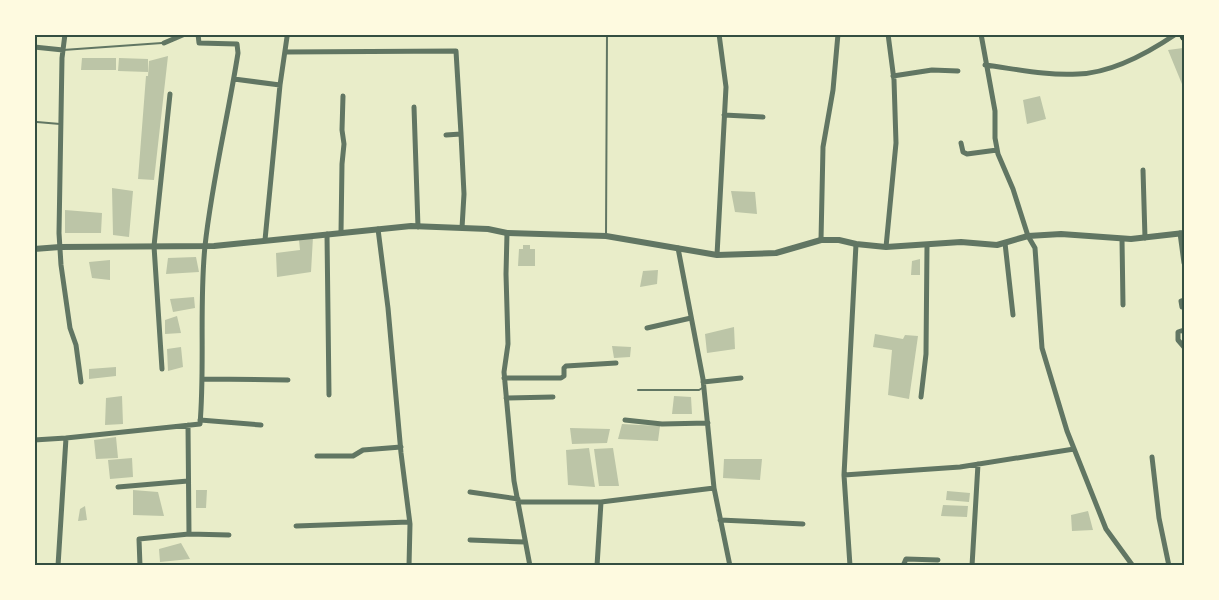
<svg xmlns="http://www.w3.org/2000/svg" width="1219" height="600" font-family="Overpass,sans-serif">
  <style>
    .building { fill: #bcc5a7 }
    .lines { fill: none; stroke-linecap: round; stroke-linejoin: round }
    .service { stroke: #617663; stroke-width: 2 }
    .minor { stroke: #617663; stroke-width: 5 }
    .tertiary { stroke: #617663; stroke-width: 6 }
    .primary { stroke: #344e41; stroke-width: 8 }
    .neatline { fill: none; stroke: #344e41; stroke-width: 2 }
  </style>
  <rect width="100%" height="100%" fill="#e9edc9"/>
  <path class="building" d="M1183,48l1,2v39l-16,-39z
    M168,56l-14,124 -16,-1 8,-103h2l1,-15z
    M82,58h34v12h-35z
    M119,58l29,1v13l-30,-1z
    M1040,96l6,23 -19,5 -4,-24z
    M112,188l21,3 -4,46 -16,-2z
    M731,191l24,1 2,22 -22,-2z
    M65,210l37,3 -1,20h-36z
    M313,237l-2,35 -34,5 -1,-24 24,-3 -1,-10z
    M523,245h7v4h5v17h-17l1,-17h4z
    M196,257l3,15 -33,2 2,-16z
    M920,259v16h-9l1,-14z
    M110,260v20l-18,-2 -3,-16z
    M658,270l-1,14 -17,3 3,-16z
    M194,297l1,11 -22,4 -3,-13z
    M177,316l4,17 -16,1v-14z
    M734,327l1,22 -28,4 -2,-19z
    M875,334l28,5 2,-4 13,1 -9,63 -21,-4 4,-45 -19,-3z
    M612,346l19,1 -1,10 -16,1z
    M181,347l2,20 -15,4 -1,-22z
    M116,367v9l-27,3v-10z
    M122,396l1,28 -18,1 1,-27z
    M674,396l17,1 1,17h-20z
    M622,424l38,2 -2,15 -40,-2z
    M570,428l40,1 -3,14 -35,1z
    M116,437l2,21 -22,1 -2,-19z
    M589,448l6,39 -27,-2 -2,-35z
    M613,448l6,38h-20l-5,-37z
    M132,458l1,19 -23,2 -2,-19z
    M724,459h38l-2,21 -37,-2z
    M133,490l25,2 6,24 -31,-1z
    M196,490h11l-1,18h-10z
    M947,491l23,2 -1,9 -23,-2z
    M943,505l25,1 -1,11 -26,-1z
    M85,506l2,14 -9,1 2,-12z
    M1088,511l5,19 -21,1 -1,-16z
    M181,543l9,16 -30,3 -1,-13z"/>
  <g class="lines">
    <path class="service" d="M63,50l99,-7
      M37,122l23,2
      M606,236l1,-202
      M638,390h61l5,-3"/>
    <path class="minor" d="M65,34l-3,24 -3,175 2,32 9,63 6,17 5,37
      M981,34l14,77v27l3,16 15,35 15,47 7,12 7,100 25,83 39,98 27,37
      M164,43l21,-9
      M34,47l29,3
      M285,52l171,-1 5,83 -15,1
      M985,65c31,4 62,11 93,9 35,-1 70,-21 98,-40
      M893,76l39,-6 26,1
      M234,79l46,6 7,-48
      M414,107l4,120
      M724,115l39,2
      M461,134l3,60 -2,34
      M961,143l2,9 4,2 30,-4
      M1143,170l2,68
      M378,229l10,79 13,145 9,71 -1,42
      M341,233l1,-69 2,-20 -2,-14 1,-34
      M507,233l-1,41 2,70 -4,28 10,109 16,85
      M1180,233l4,30
      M327,234l2,161
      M1122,239l1,66
      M265,240l15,-155
      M821,240l2,-93 10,-57 5,-56
      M1005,243l8,72
      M886,247l10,-104 -2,-63 -6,-46
      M678,248l25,131 11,109 16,78
      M717,255l9,-168 -7,-53
      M1182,307l-1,-6 3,-1
      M647,328l44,-10
      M1184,330l-6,2v8l6,7
      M162,369l-8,-123 16,-152
      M504,378h57l3,-2v-8l2,-2 50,-3
      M203,379l85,1
      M703,382l38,-4
      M921,397l5,-43 1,-108
      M506,398l47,-1
      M200,420l61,5
      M625,420l37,4 46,-1
      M34,440l32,-2
      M317,456h36l10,-6 38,-3
      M1152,457l7,61 10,48
      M844,475l116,-8 114,-18
      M118,487l70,-6
      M470,492l48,7
      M518,502h83l113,-14
      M720,520l83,4
      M296,526l113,-4
      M189,534l40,1
      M470,540l55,2
      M58,566l8,-128 134,-14c5,-59 -1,-119 5,-178 7,-65 23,-129 33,-193l-1,-9 -38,-1 -1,-9
      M140,566l-1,-27 50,-5 -1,-109
      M597,566l4,-64
      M850,566l-6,-91 12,-231
      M903,566l3,-7 32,1
      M972,566l6,-102"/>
    <path class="tertiary" d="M34,249l26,-2 154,-1 197,-20 77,3 19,4 99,3 111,19 59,-2 45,-13h18l17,4 30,3 75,-5 36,3 31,-9 33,-2 70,5 53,-6"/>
    <path class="primary" d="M1183,34l1,3"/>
  </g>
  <rect width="1219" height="600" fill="none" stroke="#fefae0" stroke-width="72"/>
  <rect x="36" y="36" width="1147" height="528" class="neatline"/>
</svg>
